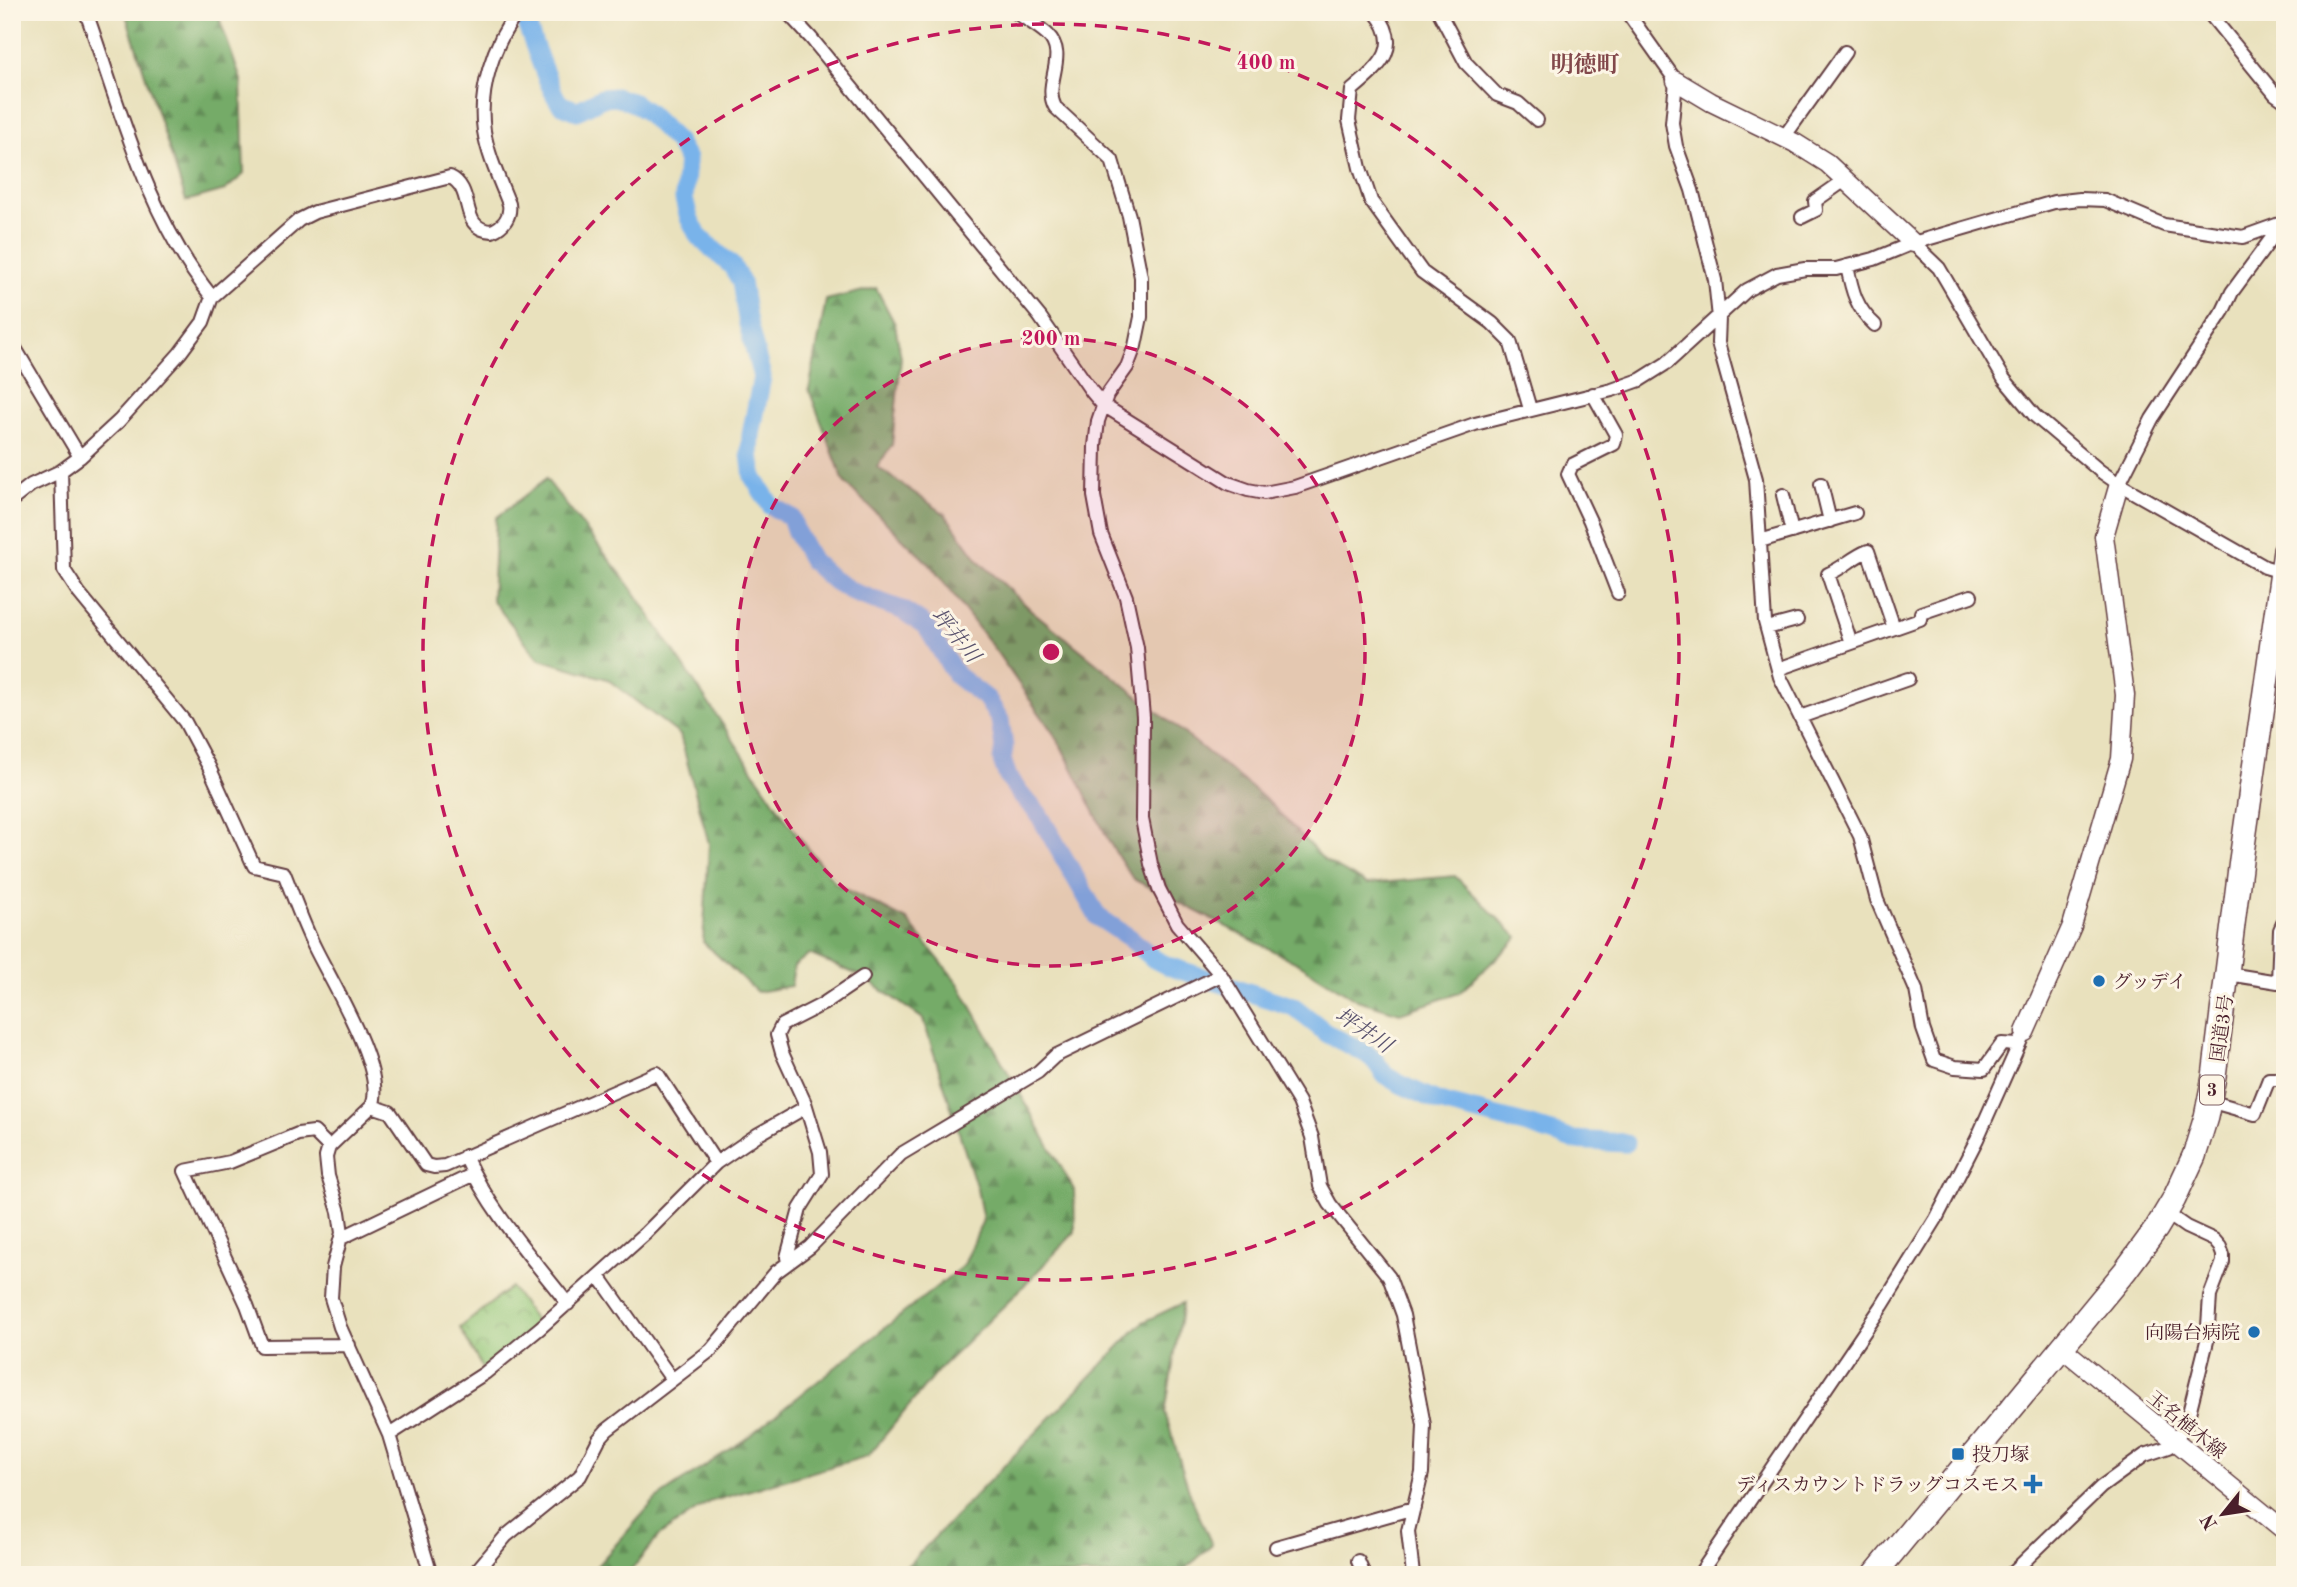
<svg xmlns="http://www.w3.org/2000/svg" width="2297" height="1587" font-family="'Old Standard TT','Noto Serif JP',serif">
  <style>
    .forest { fill: url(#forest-firs); stroke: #60654a; stroke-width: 2 }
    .park { fill: url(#park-crowns); stroke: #6e7251; stroke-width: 2 }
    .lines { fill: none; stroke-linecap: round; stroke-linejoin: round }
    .river { stroke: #79b3ea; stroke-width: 19 }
    .street-casing { stroke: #623c41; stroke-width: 16 }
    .secondary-casing { stroke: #623c41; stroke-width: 21 }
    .highway-casing { stroke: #623c41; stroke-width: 26 }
    .street { stroke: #fff; stroke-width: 12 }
    .secondary { stroke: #fff; stroke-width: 18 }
    .highway { stroke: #fff; stroke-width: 23 }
    .ring { fill: none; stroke: #c2185b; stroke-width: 3.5; stroke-dasharray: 12 9 }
    .poi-dot { fill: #1f6fb2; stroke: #fcf5e5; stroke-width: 2.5 }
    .labels { text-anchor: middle; stroke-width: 6; stroke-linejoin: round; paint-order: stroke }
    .shield { fill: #fcf5e5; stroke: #7f5f63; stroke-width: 2 }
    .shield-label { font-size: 18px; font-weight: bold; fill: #4a1f2b }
    .poi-label { font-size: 19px; fill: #4a1f2b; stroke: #fcf5e5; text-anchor: start }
    .street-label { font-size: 19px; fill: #4a1f2b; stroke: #fcf5e5 }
    .water-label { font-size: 21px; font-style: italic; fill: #5a536e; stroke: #fcf5e5 }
    .quarter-label { font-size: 23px; font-weight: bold; fill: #82484b; stroke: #fcf5e5 }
    .centre { fill: #c2185b; stroke: #fcf5e5; stroke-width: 3.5 }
    .ring-label { font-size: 21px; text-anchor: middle; font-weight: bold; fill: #c2185b; stroke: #fcf5e5; stroke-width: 6; stroke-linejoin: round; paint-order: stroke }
  </style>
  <defs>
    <pattern id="forest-firs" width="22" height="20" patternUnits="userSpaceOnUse" patternTransform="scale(1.75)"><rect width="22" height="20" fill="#75ab68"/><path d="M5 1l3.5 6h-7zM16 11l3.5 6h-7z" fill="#628b56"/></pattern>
    <pattern id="park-crowns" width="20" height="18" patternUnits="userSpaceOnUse" patternTransform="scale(1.75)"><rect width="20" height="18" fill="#92c677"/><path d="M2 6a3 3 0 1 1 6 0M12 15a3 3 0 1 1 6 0" fill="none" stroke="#79a062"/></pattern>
  </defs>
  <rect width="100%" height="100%" fill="#fcf5e5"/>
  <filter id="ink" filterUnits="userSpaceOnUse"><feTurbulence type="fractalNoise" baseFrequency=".0143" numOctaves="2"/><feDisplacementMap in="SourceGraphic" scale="14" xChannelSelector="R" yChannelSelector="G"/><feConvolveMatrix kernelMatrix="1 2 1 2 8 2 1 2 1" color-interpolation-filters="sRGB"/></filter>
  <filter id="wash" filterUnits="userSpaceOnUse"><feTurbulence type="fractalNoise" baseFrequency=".00686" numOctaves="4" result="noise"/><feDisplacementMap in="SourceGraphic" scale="28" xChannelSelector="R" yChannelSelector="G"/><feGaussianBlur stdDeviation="1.57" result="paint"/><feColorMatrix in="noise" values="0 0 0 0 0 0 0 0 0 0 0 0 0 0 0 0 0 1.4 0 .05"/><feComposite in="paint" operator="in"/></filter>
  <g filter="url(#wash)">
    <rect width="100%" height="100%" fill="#e9e1bd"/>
    <path class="forest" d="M125,12h92l24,68 3,94 -19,16 -39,11z
      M876,288l19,36 6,34 -9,87 -15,22 68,47 34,47 52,49 237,191 56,59 43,24 88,-8 63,62 -59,55 -59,20 -43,-13 -58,-36 -166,-85 -22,-34 -53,-105 -60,-86 -67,-88 -87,-84 -35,-92 17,-90z
      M546,479l85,108 156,234 49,63 71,36 51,63 116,207 1,42 -63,66 -72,70 -72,88 -159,46 -49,33 -33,40h-38l67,-76 88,-59 220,-175 19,-45 -6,-31 -54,-170 -60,-42 -54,-23 -15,12 -3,20 -34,6 -54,-50 6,-98 -29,-109 -73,-56 -68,-20 -47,-59 4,-82z
      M1183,1303l-18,110 26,84 21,48 -33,30h-288l17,-10 235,-243z"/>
    <path class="park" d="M511,1287l29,41 -55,45 -25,-45z"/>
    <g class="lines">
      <path class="river" d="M522,12c8,19 29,86 40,93 5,2 11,4 15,6l25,-13 14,-1 18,6 13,9 30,30 10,17 -3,40 5,19 10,19 33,29 9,16 7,42 14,53 -11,58 -1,19 3,23 18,29 20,11 5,15 16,29 21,19 22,13 47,17 24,16 30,49 31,24 13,21 4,27 -2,13 6,17 13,18 17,18 60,104 32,21 24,21 14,7 126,41 34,27 39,20 8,7 10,14 13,8 41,19 89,23 45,15 52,3"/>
    </g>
  </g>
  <g filter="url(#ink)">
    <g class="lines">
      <g class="street-casing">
        <path id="street" d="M86,12c35,98 60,203 126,285
          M787,12l24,26 229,279 52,75 11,13 125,78 20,7 16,3 31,-6 180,-63 137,-34 28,-10 27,-17 80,-73 30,-16 28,-5h31l38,-10 39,-16 141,-41 26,-3 25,1 59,25 79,12 39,-14
          M1015,12c11,7 23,14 32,22 23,22 -5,49 8,73l57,53 17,56 12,61v40l-6,29 -8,21 -20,28 -9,26 -3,25 -1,50 7,38 25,63 11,51 6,69 -1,102 9,45 8,25 18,35 44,51 78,127 13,35 8,49 10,18 59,73 14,38 21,110 -2,48 -14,58 5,44
          M1375,12c29,35 5,54 -23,78l-3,30 11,48 11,33 51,71 70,51 18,18 20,68
          M1439,12l27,51 31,32 21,8 19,17
          M1627,12l49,69 -4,42 4,23 16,44 23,90 4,38 -1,25 38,136 9,143 15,55 80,159 17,64 39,90 7,39 11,31 21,7 29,2 18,-25 16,1
          M2208,12l67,82 10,7
          M1784,137l61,-85
          M1802,217l14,-7 -1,-9 30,-21
          M1913,243l26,25 65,111 31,37 65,55 19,13 146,83 17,5
          M1847,266c5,25 9,42 28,59
          M12,343l68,114
          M1593,394l23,41 -2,9 -42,21 -4,9 22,47 28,72
          M61,471l3,99 15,23 106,129 24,45 45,99 30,7c10,25 19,51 31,75 16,33 72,124 57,158l-43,41 -3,10 2,19 11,36 3,21 -9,34 -2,31 9,29 49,108 42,140
          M1821,484l9,37
          M2119,484l33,-65 71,-108 9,-19 50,-68
          M1783,495l9,37
          M12,500l19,-15 30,-14 19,-14 39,-36 61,-68 23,-31 9,-25 87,-77 16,-8 135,-35c26,12 8,53 42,54 12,-5 19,-15 17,-27 -9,-23 -21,-48 -25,-73 -6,-39 9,-88 34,-119
          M1760,541l95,-28
          M1767,628l30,-8
          M1851,643l-23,-69c16,-6 24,-17 40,-23l26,77
          M1778,669l142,-50 1,-6 50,-17
          M1800,717l108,-38
          M2228,974l50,8 2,-52 5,-11
          M2209,1101l46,13 14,-35h16
          M372,1106l18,6 36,53 8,2 11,-1 212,-93 59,90
          M329,1147l-15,-15 -16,2 -68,28 -45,9 62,134 15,41 87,-1
          M465,1156c24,54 67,102 103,148
          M341,1238l133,-64
          M788,1262l-1,-5 13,-48 22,-35 -2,-22 -15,-49 -23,-50 -5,-18 5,-10 41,-21 40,-27
          M599,1276l72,102
          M389,1435l96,-62 55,-45 106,-95 70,-70 41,-28 49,-28
          M1276,1547l138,-39
          M1358,1561l6,14
          M473,1575l33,-39 74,-60 19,-37 8,-9 104,-80 65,-78 34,-25 91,-93 137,-82 17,-16 166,-81
          M1699,1575l183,-269 54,-87 41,-80 44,-99
          M2010,1575l91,-88 44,-32 24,-8 17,-22 21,-84 3,-45 13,-34v-7l-3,-8 -6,-7 -28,-13 -20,-14"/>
      </g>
      <g class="secondary-casing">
        <path id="secondary" d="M1676,81l35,21 84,41 32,20 86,80
          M2025,1032l47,-106 49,-167 4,-64 -21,-159 15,-52
          M2062,1348l223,183"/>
      </g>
      <g class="highway-casing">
        <path id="highway" d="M1874,1575l251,-304 31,-42 18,-30 20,-43 12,-39 8,-40 27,-217 44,-309"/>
      </g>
      <use href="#street" class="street"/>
      <use href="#secondary" class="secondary"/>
      <use href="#highway" class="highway"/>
    </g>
  </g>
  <circle cx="1051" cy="652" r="314" fill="#c2185b" fill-opacity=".12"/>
  <g class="ring">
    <circle cx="1051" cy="652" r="314"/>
    <circle cx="1051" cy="652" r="628"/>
  </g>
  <g class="poi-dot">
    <circle cx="2099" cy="981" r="7"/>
    <circle cx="2254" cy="1332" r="7"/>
    <rect x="1951" y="1447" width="14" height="14" rx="3.5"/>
    <path d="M2029.5 1473.5h7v7h7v7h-7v7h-7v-7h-7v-7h7z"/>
  </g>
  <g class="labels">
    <rect class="shield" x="2200" y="1075.5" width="24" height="29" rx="5"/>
    <g class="shield-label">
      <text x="2212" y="1096">3</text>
    </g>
    <g class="poi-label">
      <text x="2113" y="988">グッデイ</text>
      <text x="2240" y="1339" text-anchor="end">向陽台病院</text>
      <text x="1972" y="1461">投刀塚</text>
      <text x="2019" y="1491" text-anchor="end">ディスカウントドラッグコスモス</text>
    </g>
    <g class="street-label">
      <text transform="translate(2221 1028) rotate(-82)" y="7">国道3号</text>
      <text transform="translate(2187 1424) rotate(39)" y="7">玉名植木線</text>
    </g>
    <g class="water-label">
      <text transform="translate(956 635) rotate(51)" y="7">坪井川</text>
      <text transform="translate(1364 1030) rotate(34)" y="7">坪井川</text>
    </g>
    <g class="quarter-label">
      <text x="1585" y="72">明徳町</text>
    </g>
  </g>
  <circle cx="1051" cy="652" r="10" class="centre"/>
  <g class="ring-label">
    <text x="1266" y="69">400 m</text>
    <text x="1051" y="345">200 m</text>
  </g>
  <rect width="2297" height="1587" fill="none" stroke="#fcf5e5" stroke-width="42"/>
  <g transform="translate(2223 1514) rotate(240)" stroke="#fcf5e5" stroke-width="5" paint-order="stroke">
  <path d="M0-5L12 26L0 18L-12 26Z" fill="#4a1f2b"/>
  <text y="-10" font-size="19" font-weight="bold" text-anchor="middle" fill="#4a1f2b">N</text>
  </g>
</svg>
